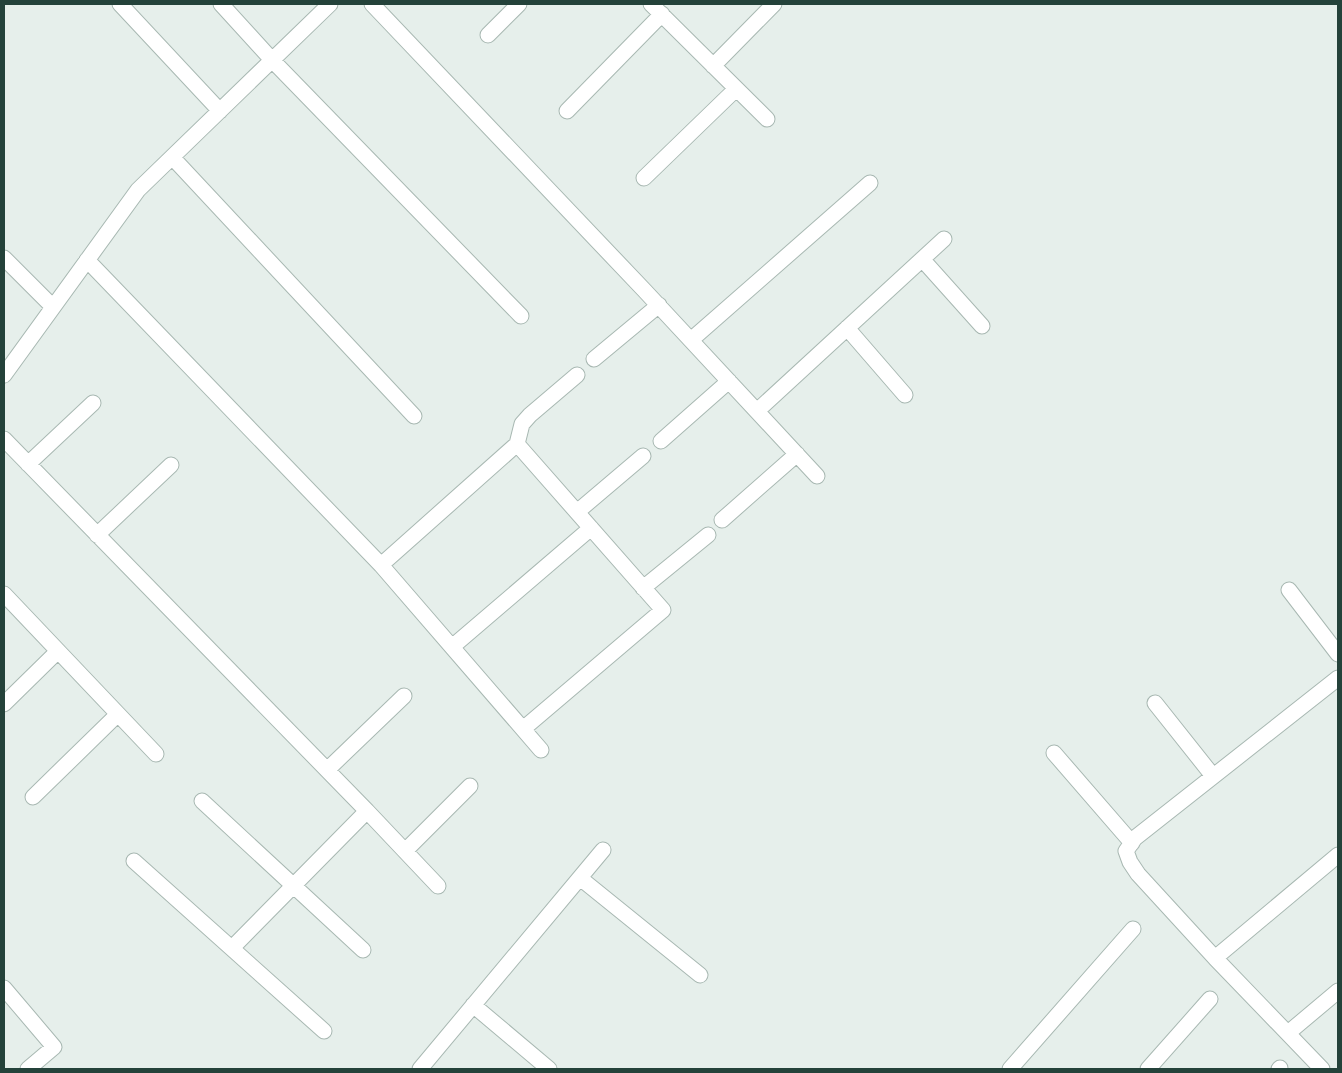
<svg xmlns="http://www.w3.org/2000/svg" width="1342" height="1073" font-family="'Nunito Sans',sans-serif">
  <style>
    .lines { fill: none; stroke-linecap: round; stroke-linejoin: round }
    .minor-casing { stroke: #a8b8b2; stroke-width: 17 }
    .minor { stroke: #fff; stroke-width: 15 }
  </style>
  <rect width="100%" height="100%" fill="#e6efeb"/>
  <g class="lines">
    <g class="minor-casing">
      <path id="minor" d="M120,4l100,107
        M221,4l51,56 249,256
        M372,4l273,287 172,185
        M651,4l116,115
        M488,35l31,-31
        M713,66l61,-62
        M567,111l95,-97
        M172,157l242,259
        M644,178l92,-89
        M4,258l49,49
        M922,259l60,67
        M87,260l294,305 160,185
        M847,328l58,67
        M691,340l179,-157
        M594,359l65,-54
        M4,375l134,-185 192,-186
        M757,411l187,-172
        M4,439l363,372 -135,137
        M661,441l68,-60
        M517,444l5,-20 8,-9 47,-40
        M28,464l65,-61
        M577,512l66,-56
        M722,520l75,-66
        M97,535l74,-70
        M381,565l136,-121 146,166 -140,119
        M643,588l65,-53
        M1289,590l49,64
        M4,594l152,160
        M452,647l139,-119
        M1155,703l58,73
        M4,704l54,-53
        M1054,753l78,90
        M327,770l77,-74
        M33,797l85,-83
        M202,801l161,149
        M367,811l71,75
        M405,851l65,-65
        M134,861l190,170
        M580,878l120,97
        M1215,958l123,-103
        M4,988l50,59 -26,22
        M473,1005l76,64
        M1288,1033l50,-42
        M420,1069l183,-219
        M1010,1069l123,-140
        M1148,1069l62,-70
        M1279,1069l1,-1
        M1322,1069l-107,-111 -77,-84 -8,-12 -4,-11 9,-13 203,-160"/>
    </g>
    <use href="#minor" class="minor"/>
  </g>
  <rect width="1342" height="1073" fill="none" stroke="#24423a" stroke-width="10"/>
</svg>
